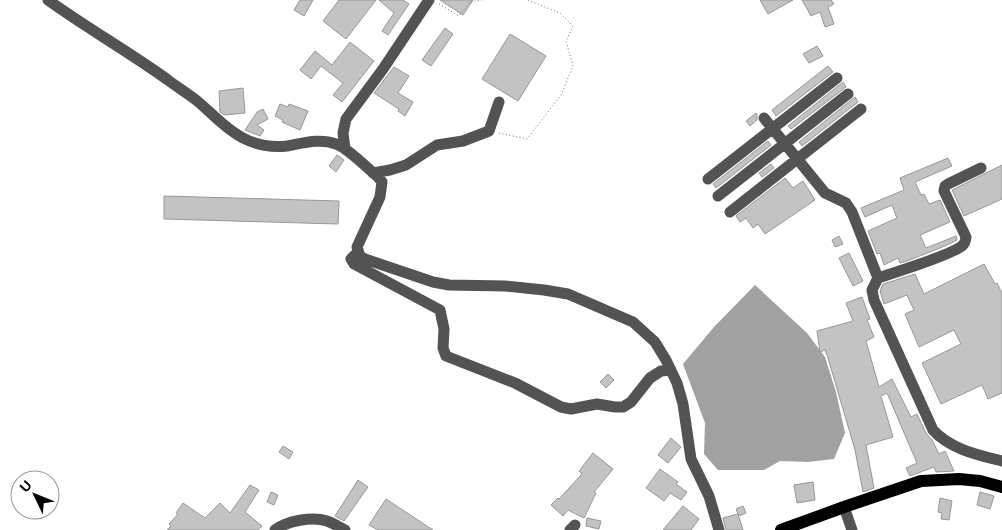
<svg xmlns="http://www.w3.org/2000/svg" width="1002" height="530" font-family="Arial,sans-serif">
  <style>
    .water { fill: #a1a1a1 }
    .building { fill: #c3c3c3; stroke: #979797 }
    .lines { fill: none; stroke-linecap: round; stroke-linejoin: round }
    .path { stroke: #757575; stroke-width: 1; stroke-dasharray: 1 2.5; stroke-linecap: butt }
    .minor { stroke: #535353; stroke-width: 11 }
    .major { stroke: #000; stroke-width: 12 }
  </style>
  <rect width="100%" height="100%" fill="#fff"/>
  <path class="water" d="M755,285l52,48 18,24 11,35 9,41 -11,26 -26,3 -28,-1 -16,9h-46l-14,-16 1,-31 -22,-59 31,-37z"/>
  <path class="building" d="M300,0h13l-9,16 -10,-6z
    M339,0h37l-30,39 -23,-18z
    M379,0h24l6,4 -21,31 -6,-4 12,-18z
    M440,0h33l-10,15z
    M760,0h33l-25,14z
    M802,0h29l3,4 -6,3 6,17 -9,3 -5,-15 -9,4z
    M445,28l8,6 -22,32 -9,-6z
    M510,34l36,22 -28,45 -36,-22z
    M350,42l24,19 -32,41 -9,-7 10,-12 -22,-17 -10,13 -11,-9 15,-19 17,14z
    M817,46l6,10 -14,7 -6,-9z
    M828,66l5,6 -57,44 -4,-6z
    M394,67l15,9 -11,17 15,9 -8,14 -7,-5 1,-2 -25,-16z
    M843,82l3,5 -55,42 -3,-3z
    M243,88l2,25 -21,2 -4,-3 -1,-21z
    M855,97l3,5 -56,44 -3,-4z
    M280,104l8,3 1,-3 19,7 -8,19 -18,-8 1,-2 -8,-4z
    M263,109l5,10 -11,6 7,5 -4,6 -15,-6 12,-18z
    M756,113l1,2v5l-7,6 -4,-5z
    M768,141l3,4 -55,43 -3,-4z
    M337,155l7,5 -8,12 -7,-6z
    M948,158l4,8 -37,16 6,13 3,-1 5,10 11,-4 10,22 -30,13 6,13 30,-12 1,4 -12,6 -38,15 -7,2 -2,-5 -14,7 -4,-12 -3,1 -9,-23 29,-13 -5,-13 -27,12 -4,-9 43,-18 -4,-12z
    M771,164l3,4 -12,9 -3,-4z
    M1002,165v34l-38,17 -12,-26z
    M785,178l8,10 10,-7 12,19 -50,34 -7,-10 -5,4 -7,-10 -6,4 -4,-6z
    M164,196l175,5 -1,23 -174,-5z
    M839,236l4,8 -8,3 -3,-7z
    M849,253l14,28 -10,5 -14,-28z
    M984,264l11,20 2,-1 5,10v100l-14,6 -6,-14 -41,19 -19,-41 39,-19 -7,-14 -35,17 -14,-33 9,-4 -7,-15 -23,9 -4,-13 3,-7 32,-10 9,20z
    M862,297l8,22 -3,1 7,17 -8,4 13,46 13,-8 19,38 6,-3 9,19 6,7 7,14 6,-3 9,20 -18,1 -2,-5 -24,9 -4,-8 11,-5 -30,-70 -6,3 12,41 -27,8 8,43 -11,4 -8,-42 -27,-92 -3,-8 -5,2 -3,-21 36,-10 -7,-18z
    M608,374l6,6 -8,8 -6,-6z
    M671,438l10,9 -13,16 -10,-8z
    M283,446l10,6 -4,7 -10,-7z
    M593,453l20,16 -19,23 2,1 -12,25 -16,-8 -5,6 -12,-11 7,-7 1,1 23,-25 -3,-3z
    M660,469l18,13 -2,2 11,8 -6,8 -11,-7 -6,8 -18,-13z
    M358,480l10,7 -24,34 -9,-5z
    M813,482l2,18 -18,3 -3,-18z
    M250,485l9,5 -14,22 17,14 -4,4h-91l4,-4 -2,-2 9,-10 -2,-1 7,-10 22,15 15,-15 10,10z
    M271,492l7,3 -4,10 -7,-3z
    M980,492l14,4 -4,13 -13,-4z
    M940,498l12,3 -3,19 -8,-1 1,-6 -4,-1z
    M386,499l47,31h-55l-9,-5z
    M683,506l16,13 -8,11h-28z
    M743,506l3,7 -7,3 -3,-7z
    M738,514l5,16h-17l-3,-12z
    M587,518l14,3 -2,8 -13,-3z"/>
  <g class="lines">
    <path class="path" d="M439,4l20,12 11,-14 12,-2
      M499,133l28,6 34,-44 12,-29 -7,-25 7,-15 -13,-13 -32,-13"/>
    <path class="minor" d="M48,0c39,28 81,52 120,80 9,7 19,13 28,20 16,13 29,29 47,38 13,7 30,10 44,8 17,-3 33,-8 49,-2 12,4 31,24 42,33l4,5 -2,15 -23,50 3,9 5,3 68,23 16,3 56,1 39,4 24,4 65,28 22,20 11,18 11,23 6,21 8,55 18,37 10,34
      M764,118l61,75 21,10 6,9 26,66 -6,12 2,10 59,130c17,19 45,25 69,31
      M345,149l-2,-16 3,-14 37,-50 46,-69
      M373,173l17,-3 16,-5 31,-20 26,-4 26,-10 10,-29
      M708,179l129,-101
      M718,196l130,-102
      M730,212l131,-103
      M358,252l-7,7 3,5 86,46 4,19 -1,19 3,8 69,27 46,24 10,2 26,-5 18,3h8l8,-5 19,-24 11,-7 10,-1
      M878,278c15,-5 77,-24 85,-33 3,-3 2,-4 3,-8l-22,-46 1,-5 3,-2 33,-16
      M844,507l8,23
      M275,530c12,-9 37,-14 52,-9 6,2 12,6 18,9
      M570,530l5,-5"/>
    <path class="major" d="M781,530l63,-23 77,-26 38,-2 21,2 22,6"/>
  </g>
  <g transform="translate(35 495) rotate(313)"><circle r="24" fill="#ffffff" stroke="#999999"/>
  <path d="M0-4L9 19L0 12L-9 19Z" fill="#000000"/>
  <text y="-8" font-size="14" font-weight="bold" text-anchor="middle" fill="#000000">U</text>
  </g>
</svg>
